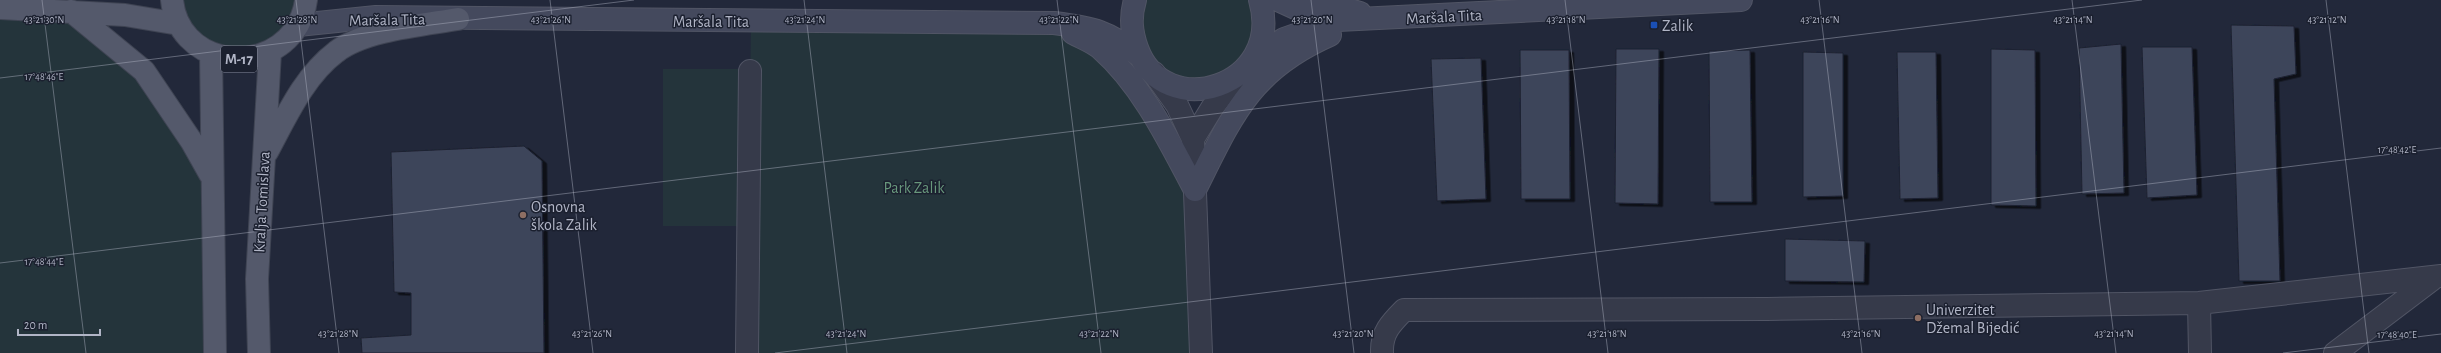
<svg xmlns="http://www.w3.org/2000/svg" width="2441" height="353" font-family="'Alegreya Sans',sans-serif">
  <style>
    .green { fill: #24343b }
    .building { fill: #3e445a; stroke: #1d2231; filter: url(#shadow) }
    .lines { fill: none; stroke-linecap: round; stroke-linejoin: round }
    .street-casing { stroke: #515565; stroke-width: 24 }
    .secondary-casing { stroke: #515565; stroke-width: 24 }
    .primary-casing { stroke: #3f4453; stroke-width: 24 }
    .street { stroke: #363a4a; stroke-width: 22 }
    .secondary { stroke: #44495d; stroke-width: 22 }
    .primary { stroke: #54596b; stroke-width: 22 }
    .ticks { fill: none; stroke: #b1b5c6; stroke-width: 1; stroke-opacity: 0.45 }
    .transit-dot { fill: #1a4fb4; stroke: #1b202f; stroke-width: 1.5 }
    .education-dot { fill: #8d6e63; stroke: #1b202f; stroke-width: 1.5 }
    .labels { text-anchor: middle; stroke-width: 3; stroke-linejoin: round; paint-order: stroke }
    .shield { fill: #1b202f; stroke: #848899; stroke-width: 1 }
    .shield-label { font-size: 15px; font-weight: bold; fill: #b1b5c6 }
    .street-label { font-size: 16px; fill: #b1b5c6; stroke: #1b202f }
    .poi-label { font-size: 16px; fill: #b1b5c6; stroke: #1b202f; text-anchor: start }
    .park-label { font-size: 16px; fill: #68977c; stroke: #1b202f }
    .ticks-label { font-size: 10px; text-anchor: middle; fill: #b1b5c6; stroke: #1b202f; stroke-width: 3; stroke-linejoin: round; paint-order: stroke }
  </style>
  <defs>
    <filter id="shadow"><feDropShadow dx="4.5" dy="2.5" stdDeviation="0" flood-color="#0009"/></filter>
  </defs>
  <rect width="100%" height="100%" fill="#22283a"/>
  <path class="green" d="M177,0h124l-2,11 -27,34 -41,9 -38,-19z
    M1138,0h119l-8,60 -54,26 -52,-30z
    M0,8l71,3 41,31 99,134 4,177h-215z
    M751,21l303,2 45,24 96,143 6,163h-454z
    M663,69h75v157h-75z"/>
  <path class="building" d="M2231,25l63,1 2,48 -22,5 6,202h-41z
    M2121,44l3,149 -42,1 -3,-146z
    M2142,47h50l5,148 -50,3z
    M1616,49h43l-1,155 -43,-1z
    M1991,49l44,1 1,156 -45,-1z
    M1520,50h49l1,149h-49z
    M1750,50l2,152h-42l-1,-151z
    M1803,52l40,1v143l-40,1z
    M1897,52h39l2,146 -38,1z
    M1481,58l5,141 -49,2 -6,-142z
    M524,146l18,15 2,192h-182l-1,-15 50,-3v-42l-17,-1 -3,-140z
    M1785,239l80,2 -1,41 -79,-1z"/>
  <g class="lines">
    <g class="street-casing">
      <path id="street" d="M1154,73l23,32 16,34 8,214
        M1193,139l19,-31 23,-30
        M2199,303l1,50
        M747,353l3,-282
        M1382,353c-1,-20 9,-30 22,-43l363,-1 432,-6 242,-27
        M2335,353l99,-75"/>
    </g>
    <g class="secondary-casing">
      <path id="secondary" d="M1135,0c-5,17 -4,31 2,48 27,76 148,39 123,-48
        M1278,0l24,11 33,8
        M1315,0l45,13
        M298,25l78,-8 678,6c40,5 54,8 86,33
        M1073,33c9,5 20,9 27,15 43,38 69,93 95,142
        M1251,63l33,-24 54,-19 403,-20
        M1195,190c37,-74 55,-120 135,-155"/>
    </g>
    <g class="primary-casing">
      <path id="primary" d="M172,0c6,62 86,78 122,31 6,-8 11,-21 12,-31
        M0,8l125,7 54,9
        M71,11l73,60 48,71 18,32
        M211,53l4,300
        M267,152c19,-35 37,-76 69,-100 28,-22 87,-27 122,-33
        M259,353l-2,-74 13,-227"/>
    </g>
    <use href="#street" class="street"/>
    <use href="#secondary" class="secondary"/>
    <use href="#primary" class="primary"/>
  </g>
  <path class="ticks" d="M42,0l44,353M296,0l43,353M550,0l43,353M804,0l43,353M1057,0l44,353M1311,0l43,353M1565,0l43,353M1819,0l43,353M2072,0l44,353M2326,0l43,353M0,78l634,-78M0,263l2142,-263M775,353l1666,-205M2283,353l158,-19"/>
  <rect class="transit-dot" x="1650" y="21" width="8" height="8" rx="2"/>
  <g class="education-dot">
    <circle cx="523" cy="215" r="4"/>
    <circle cx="1918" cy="318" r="4"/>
  </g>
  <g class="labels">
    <rect class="shield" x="221" y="46" width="36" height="26" rx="3"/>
    <g class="shield-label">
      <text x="239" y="64">M-17</text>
    </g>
    <g class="street-label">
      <text transform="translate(1444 16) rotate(-3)" y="6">Maršala Tita</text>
      <text transform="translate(387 19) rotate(-1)" y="6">Maršala Tita</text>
      <text x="711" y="27">Maršala Tita</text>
      <text transform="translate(261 202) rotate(-87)" y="6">Kralja Tomislava</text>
    </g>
    <g class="poi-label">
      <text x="1662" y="31">Zalik</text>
      <text x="531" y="212">Osnovna<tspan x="531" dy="18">škola Zalik</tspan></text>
      <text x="1926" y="315">Univerzitet<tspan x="1926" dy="18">Džemal Bijedić</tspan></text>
    </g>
    <g class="park-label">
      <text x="914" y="193">Park Zalik</text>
    </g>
  </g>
  <g class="ticks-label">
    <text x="44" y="23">43°21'30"N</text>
    <text x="297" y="23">43°21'28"N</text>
    <text x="551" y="23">43°21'26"N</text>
    <text x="805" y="23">43°21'24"N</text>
    <text x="1059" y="23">43°21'22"N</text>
    <text x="1312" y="23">43°21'20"N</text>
    <text x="1566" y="23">43°21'18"N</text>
    <text x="1820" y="23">43°21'16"N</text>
    <text x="2073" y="23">43°21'14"N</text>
    <text x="2327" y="23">43°21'12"N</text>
    <text x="44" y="80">17°48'46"E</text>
    <text x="2397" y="153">17°48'42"E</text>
    <text x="44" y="265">17°48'44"E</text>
    <text x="338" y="337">43°21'28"N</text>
    <text x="592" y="337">43°21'26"N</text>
    <text x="846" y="337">43°21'24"N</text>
    <text x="1099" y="337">43°21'22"N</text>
    <text x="1353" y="337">43°21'20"N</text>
    <text x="1607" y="337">43°21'18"N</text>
    <text x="1861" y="337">43°21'16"N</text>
    <text x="2114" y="337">43°21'14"N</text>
    <text x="2397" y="338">17°48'40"E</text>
  </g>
  <path d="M18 329v6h82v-6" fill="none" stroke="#b1b5c6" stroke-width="2"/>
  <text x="24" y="329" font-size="12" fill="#b1b5c6" stroke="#1b202f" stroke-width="3" paint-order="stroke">20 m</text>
</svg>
